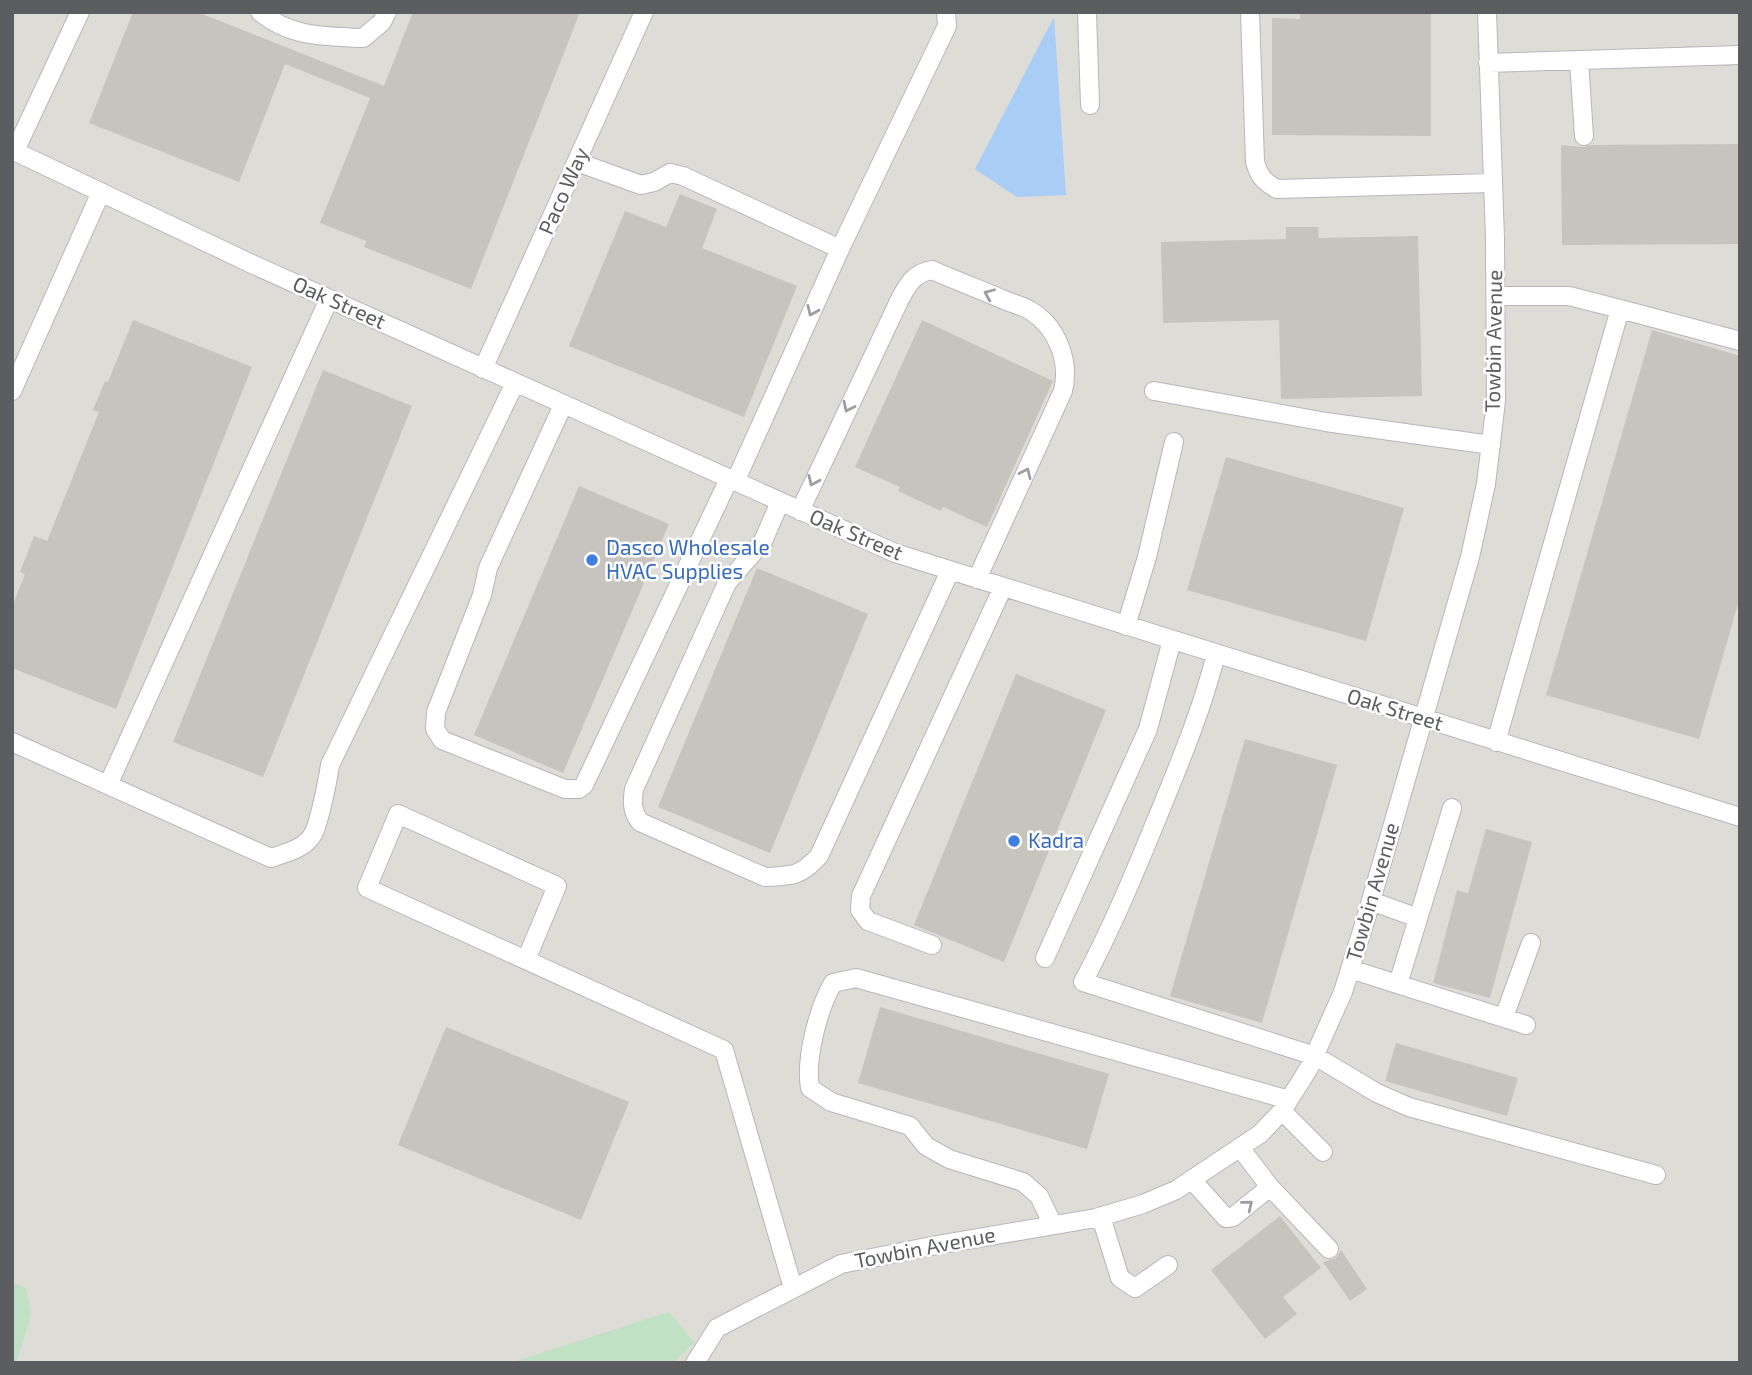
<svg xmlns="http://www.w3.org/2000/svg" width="1752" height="1375" font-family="'Exo 2',sans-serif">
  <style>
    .industrial { fill: #dddcd7 }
    .green { fill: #c1e1c4 }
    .water { fill: #a9cdf5 }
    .building { fill: #c7c4bf }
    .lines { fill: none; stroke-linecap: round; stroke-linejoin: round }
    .minor-casing { stroke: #b5b7bb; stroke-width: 20 }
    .minor { stroke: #fff; stroke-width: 18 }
    .oneway { stroke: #9d9ea0 }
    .shop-dot { fill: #3f7fe0; stroke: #fff; stroke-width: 2.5 }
    .labels { text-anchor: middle; stroke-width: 5; stroke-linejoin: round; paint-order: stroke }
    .street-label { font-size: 21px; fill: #5b5d61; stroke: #fff }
    .shop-label { font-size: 21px; fill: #366cbe; stroke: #fff; text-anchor: start }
  </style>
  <rect width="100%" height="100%" fill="#eceae2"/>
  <path class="industrial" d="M12,12h1728v1351h-1728z"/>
  <path class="green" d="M12,1282l14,6 5,27 -15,48h-4z
    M669,1312l25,30 -21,21h-163z"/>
  <path class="water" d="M1054,17l12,178 -49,2 -42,-28z"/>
  <path class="building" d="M133,12h64l187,74 29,-74h167l-109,277 -107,-42 2,-6 -46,-18 50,-125 -85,-34 -46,118 -150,-59z
    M1300,12h131v124l-159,-1v-117l28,1z
    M1740,144v100l-178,1 -1,-100 23,2 7,-2z
    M680,194l37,15 -15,39 95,38 -53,131 -175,-71 56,-135 41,16z
    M1286,227h32l1,11 99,-2 4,160 -141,3 -2,-79 -116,3 -2,-81 125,-3z
    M133,320l119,47 -136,342 -104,-41v-61l13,-33 -5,-2 14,-36 13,5 52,-129 -6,-2 12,-29 3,1z
    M922,320l131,61 -66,146 -44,-20 -2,4 -43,-20 2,-4 -45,-20z
    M1652,330l88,26v241l-41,142 -153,-44z
    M323,370l89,36 -149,371 -90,-35z
    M1226,457l178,51 -38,133 -179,-51z
    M579,486l90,38 -106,249 -89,-38z
    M757,568l111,46 -98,239 -112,-46z
    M1016,674l90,36 -102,252 -90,-37z
    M1245,739l92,26 -75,258 -92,-27z
    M1486,829l46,13 -42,156 -57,-15 24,-93 11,3z
    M880,1007l229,67 -22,75 -229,-66z
    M446,1027l183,75 -48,118 -183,-75z
    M1396,1043l122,35 -11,38 -122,-35z
    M1280,1216l41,52 -38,29 14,17 -32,25 -54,-69z
    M1341,1250l26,39 -17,12 -27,-39 13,-4z"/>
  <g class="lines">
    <g class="minor-casing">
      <path id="minor" d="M260,12c32,26 64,24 103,26l19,-16 5,-10
        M1087,12l3,93
        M1250,12l5,150c4,14 9,20 22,27l215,-6
        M1579,60l5,76
        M1488,63l252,-8
        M12,150l242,115 641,288 845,264
        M15,151l65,-139
        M577,162l64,23 13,-3 16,-9 13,3 157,73
        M1495,296h74l51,13
        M483,369l161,-357
        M12,391l89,-199
        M1154,391l172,31 165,23
        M563,405l-75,163 -6,27 -46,117 -1,17 7,11 123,49h14l5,-4 145,-306
        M735,482l105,-233 107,-223 -1,-14
        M780,502l-17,39 -36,42 -93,206c-2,13 -2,23 6,33l125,55c27,-1 36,-1 54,-21l131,-285
        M800,511l100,-212c8,-15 14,-26 32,-29 23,10 46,19 70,29 9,4 21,7 29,12 27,17 39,51 32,80l-86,188
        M1126,626l21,-69 27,-115
        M1216,654c-14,56 -36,108 -58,162 -23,56 -46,112 -75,166l232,74 62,37 32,14 247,68
        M12,742l259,116c14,-5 34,-9 42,-24 6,-10 15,-55 17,-69l185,-382
        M1496,742l124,-433 120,32
        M108,785l221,-486
        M1371,901l47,17
        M932,945l-64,-24 -8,-11 1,-14 142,-309
        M1045,958l103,-229 24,-89
        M526,960l31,-74 -159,-72 -31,74 357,162 69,238
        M1350,969l176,56
        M1398,984l54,-176
        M1504,1017l27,-74
        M1282,1111l41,41
        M1241,1149l29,38 59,62
        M1192,1180l34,38 7,-1 37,-30
        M1101,1217l19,61 15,10 33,-23
        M1053,1225l-14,-29 -16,-14 -74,-23 -23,-13 -16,-20 -79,-24 -21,-14c-5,-29 8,-79 23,-105l23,-5 433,122
        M695,1363l22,-35 124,-64 96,-19 159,-27 47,-14 33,-14 84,-56 22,-23 27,-43 34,-76 23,-74 104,-361 16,-73 10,-83 -1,-163 -8,-226"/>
    </g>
    <use href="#minor" class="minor"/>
  </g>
  <defs><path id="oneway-chevron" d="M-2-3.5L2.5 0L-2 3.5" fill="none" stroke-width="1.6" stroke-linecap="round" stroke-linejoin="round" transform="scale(1.75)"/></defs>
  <g class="oneway">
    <use href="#oneway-chevron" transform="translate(989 294) rotate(-157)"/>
    <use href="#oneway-chevron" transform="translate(812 311) rotate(114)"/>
    <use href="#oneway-chevron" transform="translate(848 407) rotate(116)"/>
    <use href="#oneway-chevron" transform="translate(1026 473) rotate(-65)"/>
    <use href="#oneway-chevron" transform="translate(813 481) rotate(114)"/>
    <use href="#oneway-chevron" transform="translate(1248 1205) rotate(-39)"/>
  </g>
  <g class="shop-dot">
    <circle cx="592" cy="560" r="7"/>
    <circle cx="1014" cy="841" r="7"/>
  </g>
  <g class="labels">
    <g class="street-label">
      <text transform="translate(564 191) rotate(-66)" y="7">Paco Way</text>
      <text transform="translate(339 303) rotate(24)" y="7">Oak Street</text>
      <text transform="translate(1494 341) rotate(-89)" y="7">Towbin Avenue</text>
      <text transform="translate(856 535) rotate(23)" y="7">Oak Street</text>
      <text transform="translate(1395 710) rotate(17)" y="7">Oak Street</text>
      <text transform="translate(1373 892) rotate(-74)" y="7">Towbin Avenue</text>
      <text transform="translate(925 1248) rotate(-11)" y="7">Towbin Avenue</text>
    </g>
    <g class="shop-label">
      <text x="606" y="555">Dasco Wholesale<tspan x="606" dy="24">HVAC Supplies</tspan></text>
      <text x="1028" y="848">Kadra</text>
    </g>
  </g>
  <rect width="1752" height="1375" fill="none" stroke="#5b5d61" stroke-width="28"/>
</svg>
